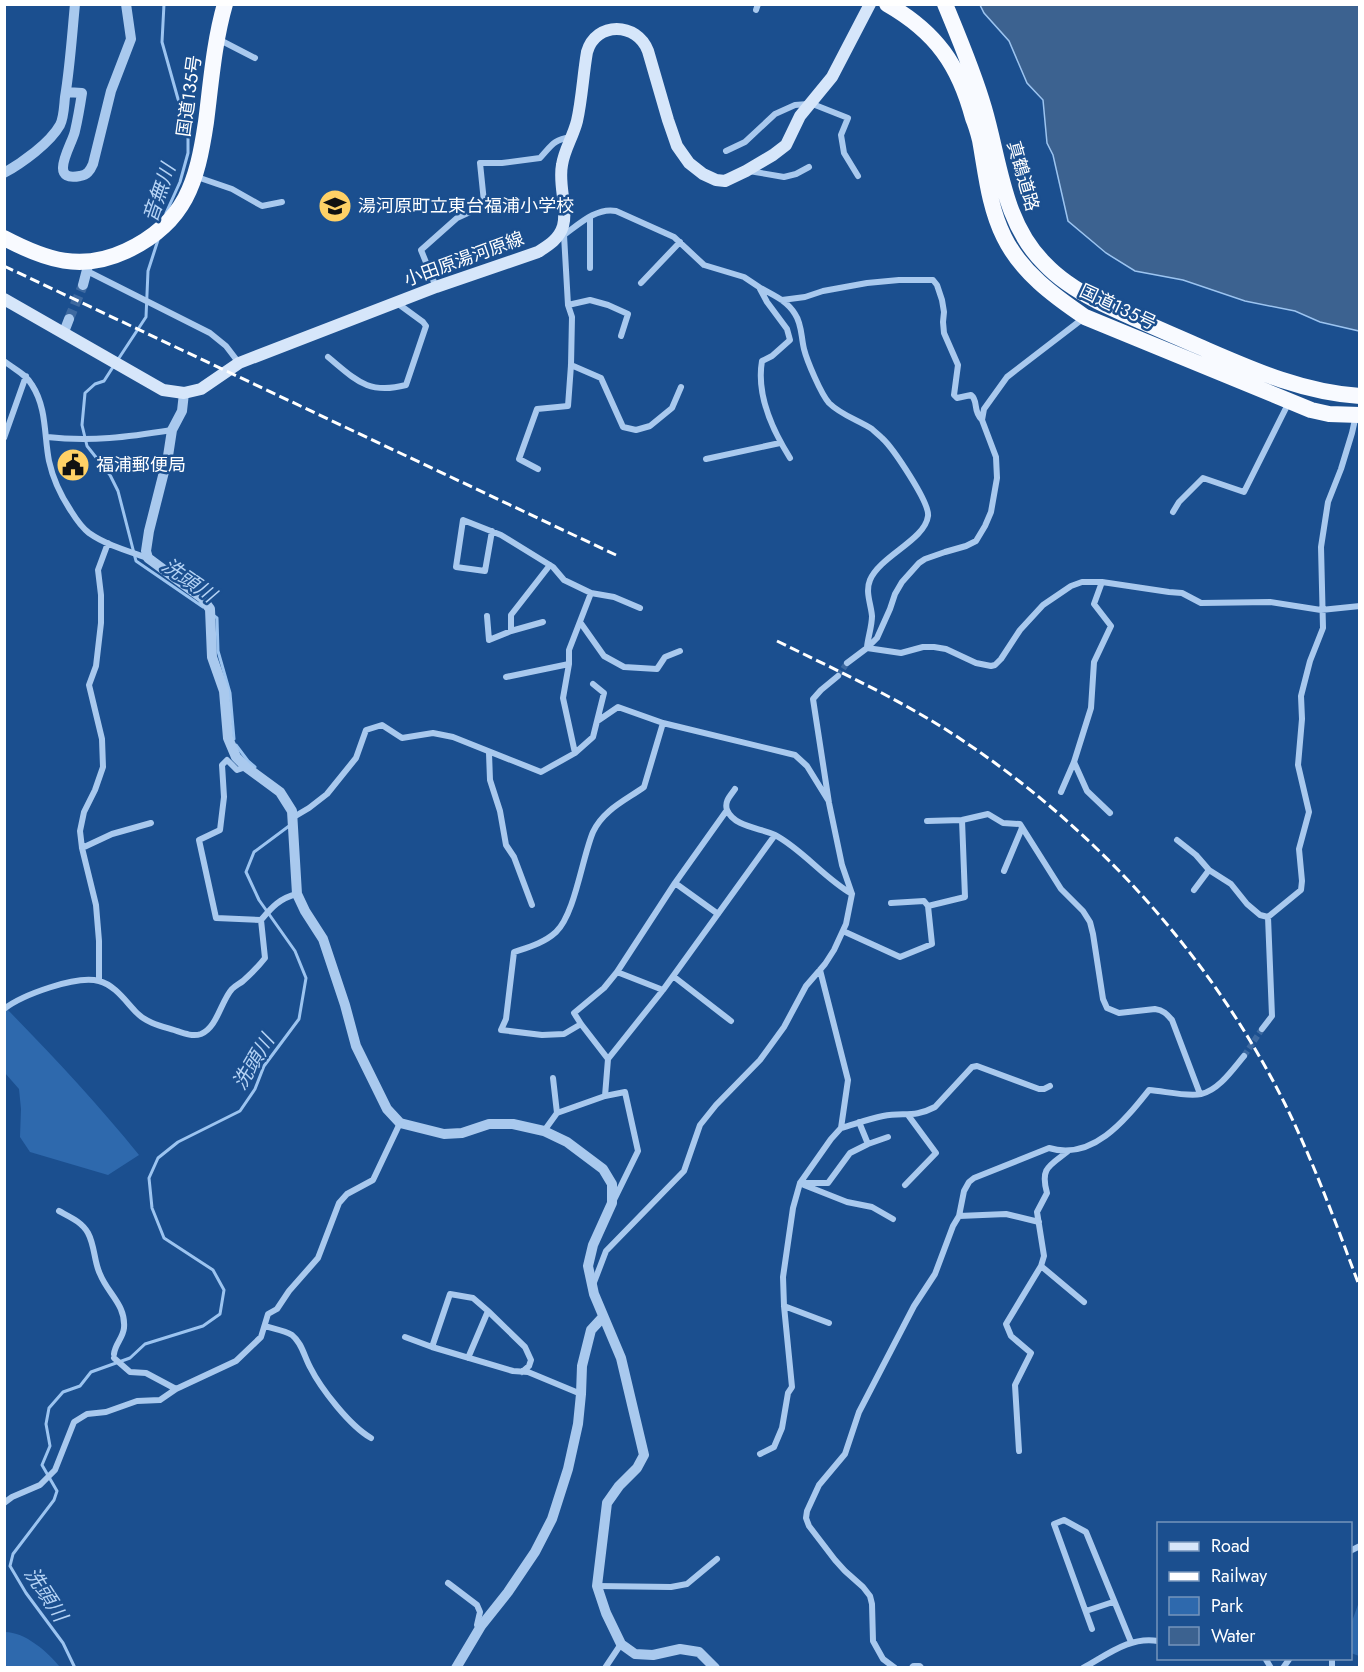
<svg xmlns="http://www.w3.org/2000/svg" width="1364" height="1672" font-family="Jost,'Noto Sans JP',sans-serif">
  <style>
    .green { fill: #2e69ad }
    .water { fill: #3c6290; stroke: #9cc4f0; stroke-width: 1.5 }
    .lines { fill: none; stroke-linecap: round; stroke-linejoin: round }
    .stream { stroke: #9cc4f0; stroke-width: 3 }
    .minor-tunnel { stroke: #3d69a0; stroke-width: 6; stroke-dasharray: 6 3; stroke-linecap: butt }
    .tertiary-tunnel { stroke: #3d69a0; stroke-width: 10; stroke-dasharray: 10 5; stroke-linecap: butt }
    .minor { stroke: #a9c9ee; stroke-width: 6 }
    .tertiary { stroke: #a9c9ee; stroke-width: 10 }
    .secondary { stroke: #d6e6fa; stroke-width: 12 }
    .trunk { stroke: #f8faff; stroke-width: 16 }
    .rail { stroke: #fff; stroke-width: 3; stroke-dasharray: 10 4.5; stroke-linecap: butt }
    .labels { text-anchor: middle; stroke-width: 5; stroke-linejoin: round; paint-order: stroke }
    .street-label { font-size: 18px; fill: #fff; stroke: #1b4f8f }
    .poi-label { font-size: 18px; fill: #fff; stroke: #1b4f8f; text-anchor: start }
    .water-label { font-size: 20px; font-style: italic; fill: #b5d3f5; stroke: #1b4f8f }
  </style>
  <rect width="100%" height="100%" fill="#1b4f8f"/>
  <path class="green" d="M5,1007c46,47 92,96 134,148l-31,20 -78,-23 -10,-15 1,-28 -2,-20 -14,-16z
    M1359,1602l1,54h-1l-8,-3v-29z
    M5,1632c20,0 43,20 55,35h-55z"/>
  <path class="water" d="M980,5h379v326l-39,-9 -25,-11 -50,-10 -62,-21 -48,-9 -29,-18 -38,-32 -15,-66 -6,-12 -4,-43 -16,-17 -18,-42 -25,-28z"/>
  <g class="lines">
    <path class="stream" d="M164,4l-2,38 16,57 10,25v29l-8,29 -14,31
      M117,361l29,-44 2,-46 10,-31
      M113,367l-9,14 -9,3 -10,9 -3,32 5,21 23,29 8,16 18,70 67,46
      M213,615l4,3 1,33 12,42 4,46
      M236,745l12,16 7,6
      M75,1668l-12,-25 -37,-50 -16,-27 3,-12 41,-54 3,-9 -15,-26 8,-19 -4,-22 3,-16 14,-16 17,-6 11,-14 39,-14 15,-14 58,-18 17,-12 4,-24 -11,-20 -49,-32 -12,-30 -3,-30 9,-20 20,-16 62,-31 15,-22 9,-23 35,-47 7,-41 -11,-27 -36,-51 -13,-28 8,-20 35,-26"/>
    <path class="minor-tunnel" d="M838,676l9,-13
      M1244,1056l18,-27"/>
    <path class="tertiary-tunnel" d="M69,319l14,-34"/>
    <path class="minor" d="M756,10l2,-6
      M218,39l37,19
      M810,103l38,15 -7,17 3,18 14,23
      M726,151l19,-9 30,-28 20,-9 13,-1
      M749,171l35,6 12,-3 13,-7
      M197,177l35,12 30,17 20,-4
      M590,217v51
      M564,235c15,-11 33,-28 52,-24l58,26 30,28 40,12 15,10 8,15 20,27 3,11 -18,16 -10,5c-6,34 11,70 28,97
      M87,271l123,62 16,13 13,17
      M641,283l39,-41
      M436,287l-15,-37 36,-32 26,-12 1,-4 -4,-39h22l38,-5c12,-13 13,-18 31,-21
      M759,287c13,8 28,13 36,27 7,10 6,23 9,35 3,12 17,45 25,54 12,12 29,17 43,26 3,3 7,6 10,9 11,10 48,65 46,78 -3,24 -48,40 -58,64 -5,12 1,24 2,36 0,10 -4,21 -5,31
      M782,300l23,-3 18,-6 44,-8 32,-3h34l4,5 5,15 2,12 -1,10 1,11 14,32 -4,30 3,3 14,-3c8,6 1,15 11,25
      M568,305l22,-5 18,5 20,9 -7,22
      M328,357c28,23 40,38 78,28l20,-59 -3,-4 -26,-19
      M4,361c10,8 22,13 28,24 15,23 12,51 17,76 4,18 12,35 22,50 5,8 10,16 18,22 17,12 39,18 59,25
      M571,365l30,13 22,49 13,3 14,-4 22,-18 9,-21
      M47,437c44,5 81,0 125,-7
      M4,438l22,-62
      M706,459l74,-16
      M538,469l-19,-10 18,-50 31,-3 3,-41 1,-48 -4,-12 -4,-70 -2,-2
      M1173,512l6,-10 24,-24 41,14 45,-90
      M492,531l-7,40 -29,-4 7,-47 38,15 52,32 11,13 27,13 23,4 26,11
      M487,616l2,24 22,-9 32,-9
      M580,622l24,34 20,11 33,2 8,-12 15,-6
      M511,631v-16l39,-50
      M867,648l34,5 22,-6h11l12,2 30,14 15,3 4,-1 6,-6 19,-29 23,-25 28,-19 11,-4h20l67,10 13,1 19,10 69,-1 51,8 39,-4
      M847,663l20,-15 10,-10 13,-29 5,-15 7,-12 17,-19 6,-4 20,-7 21,-6 10,-5 9,-15 6,-14 6,-34 -1,-21 -14,-37 2,-11 23,-32 78,-60
      M506,677l63,-13
      M599,720l19,-13 45,16 132,32 12,11 21,34
      M489,753l1,27 10,31 6,34 8,12 18,48
      M575,753l-12,-55 6,-34v-14l22,-57
      M1074,762l13,29 23,22
      M246,767l-9,3 -10,-10 -5,5 2,32 -4,33 -21,10 17,78 45,2
      M735,789c-4,6 -11,12 -8,21 7,17 34,18 48,25 27,14 49,43 77,59
      M1061,792l13,-30 17,-54 3,-46 17,-36 -17,-22 8,-22
      M292,818l17,-10 18,-14 29,-36 10,-28 16,-5 20,13 31,-5 20,4 88,35 34,-19 18,-16 11,-44 -11,-9
      M927,821l35,-1 26,-6 15,9 17,1 41,65 22,22 7,11 3,12 10,65 4,9 12,5 36,-4c8,1 12,5 17,11l28,74
      M1177,840l19,15 13,15 22,14 16,20 13,11 8,2
      M82,848l30,-14 39,-11
      M1004,871l18,-43
      M675,883l43,31
      M1194,890l15,-20
      M928,906l37,-9 -3,-77
      M843,931l57,26 32,-13 -4,-38 -4,-5 -33,2
      M617,972l46,18
      M673,976l58,45
      M99,981v-40l-3,-36 -14,-57 -2,-17 4,-19 11,-22 8,-23 -1,-28 -13,-54 7,-19 5,-43v-28l-3,-25 10,-27
      M4,1009c18,-14 72,-34 95,-28 16,4 27,21 38,32 10,10 24,13 37,17 9,3 18,7 27,4 16,-6 20,-33 31,-45 3,-3 7,-5 11,-8 8,-7 15,-14 22,-23l-4,-38c11,-13 19,-22 36,-26
      M581,1024l-17,10 -22,1 -41,-5 5,-11 8,-67c15,-5 30,-9 42,-20 19,-18 26,-74 37,-100 10,-22 33,-32 51,-45l19,-64
      M1262,1029l10,-13 -4,-99 33,-27 1,-9 -3,-32 10,-37 -11,-47 4,-46 -1,-23 9,-35 13,-33 -2,-81 7,-45 13,-33 11,-36 4,-18
      M608,1059l-27,-35 -7,-11 30,-25 13,-16 58,-89 52,-73
      M605,1096l20,-4 13,59 -24,49
      M557,1113l48,-17 3,-37 55,-69 112,-155
      M859,1122l9,22
      M841,1128c14,-4 27,-9 42,-12 21,-4 31,2 52,-9l37,-40 5,-1 62,23h5l6,-3
      M544,1131l13,-18 -4,-35
      M800,1183h28l22,-30 18,-9 20,-7
      M804,1185l43,17 25,5 21,12
      M905,1185l31,-32 -28,-38
      M59,1211c11,6 23,11 29,22 7,13 6,29 12,41 8,20 26,31 24,54 -1,10 -9,16 -10,26
      M959,1216l47,-2 33,8
      M1041,1266l43,36
      M593,1285l13,-34 78,-80 16,-46 16,-20 44,-45 24,-33 22,-41 19,-22 9,-14 12,-26 6,-30 -10,-29 -13,-62 -16,-104 8,-9 17,-14
      M784,1306l45,17
      M265,1326c9,3 19,4 27,9 10,8 12,21 18,32 11,22 40,59 61,71
      M405,1337l27,10 81,24 15,1 53,22
      M432,1347l18,-53 23,4 15,13 37,36 6,13 -2,6 -7,6
      M114,1358l16,14 16,1 30,16
      M468,1358l20,-47
      M1019,1451l-4,-66 16,-32 -20,-17 -5,-12 35,-58 3,-10 -7,-44 10,-19c-7,-25 2,-27 20,-41
      M760,1454l14,-7 8,-19 6,-35 4,-6 -8,-81 -1,-29 10,-69 7,-25 31,-44 10,-11 7,-48 -28,-110
      M4,1503l8,-6 28,-12 15,-15 19,-48 13,-8 19,-2 31,-11 23,-1 16,-11 60,-28 25,-24 7,-23 9,-5 12,-18 29,-33 21,-55 8,-9 26,-14 27,-57
      M1350,1551l10,-5
      M448,1583l29,22 3,7 -3,13 3,1
      M597,1586l74,1 16,-3 30,-25
      M1086,1611l27,-9
      M1092,1629l-38,-105 10,-4 22,12 45,110
      M1265,1658l6,10
      M605,1668l16,-24
      M895,1668l-12,-9 -10,-18 -1,-37 -2,-8 -7,-9 -18,-16 -10,-11 -26,-34 -3,-8 1,-7 12,-26 26,-31 14,-42 55,-106 21,-32 18,-48 6,-10 5,-25 5,-9 5,-4 75,-30c44,13 76,-28 100,-58 15,1 38,7 52,4 18,-4 32,-25 43,-38
      M1083,1668c24,-13 47,-32 75,-27
      M1283,1668l7,-10
      M1332,1668v-10"/>
    <path class="tertiary" d="M66,92l16,1c-2,13 -4,25 -7,38 -2,12 -29,52 5,45 7,-1 10,-5 13,-12l18,-73 20,-52 -5,-35
      M4,173c18,-10 46,-30 56,-48 4,-8 4,-19 5,-28 5,-30 7,-62 10,-93
      M83,285l6,-23
      M64,332l5,-13
      M184,393l-2,18 -10,19 -4,26 -19,75 -3,20 2,7 54,40 8,11 2,48 12,34 4,47 8,19 10,10 34,25 12,19 5,83 8,17 18,28 22,66 11,41 31,63 13,14 44,11 18,-1 27,-9h24l31,7 23,11 36,27 9,15v19l-19,42 -5,21 6,28 27,64 23,97 -7,13 -18,18 -12,17 -10,83 9,27 15,31 14,10 18,1 27,-6 19,3 16,16
      M456,1668l25,-42 27,-34 27,-40 17,-33 16,-50 10,-45 3,-30 1,-28 9,-36 12,-13
      M914,1668h5"/>
    <path class="secondary" d="M4,299l159,91 21,3 17,-4 38,-26 197,-76 102,-35c11,-7 21,-13 25,-26 5,-19 -5,-41 -1,-61 2,-15 11,-28 15,-44 5,-22 6,-46 10,-69 9,-31 50,-30 61,-1l20,69 9,26 12,17 14,11 13,6 9,1 21,-10 27,-16 13,-10 14,-29 32,-39 38,-73"/>
    <path class="trunk" d="M887,4c49,28 72,61 86,114 3,7 5,14 7,22 6,33 9,67 24,97 17,35 50,59 81,80l226,93 18,4 31,1
      M945,4c14,34 29,69 39,104 16,54 19,115 61,156 15,16 33,27 52,37 33,16 67,30 101,45 53,23 103,46 162,50
      M4,238c42,22 77,34 122,13 60,-28 71,-69 80,-129 5,-39 8,-80 19,-118"/>
    <path class="rail" d="M4,266l612,289
      M777,641c65,32 131,62 191,103 133,90 245,216 317,360 29,59 52,122 75,184"/>
  </g>
  <defs>
    <g id="school-disc" transform="scale(1.725)"><circle r="9.5" fill="#ffd166" stroke="#1b4f8f"/><path d="M0-5L7-2L0 1L-7-2ZM-4 1L0 2.5L4 1V4Q0 6-4 4Z" fill="#111"/></g>
    <g id="civic-disc" transform="scale(1.725)"><circle r="9.5" fill="#ffd166" stroke="#1b4f8f"/><path d="M-.6-6.5H3V-4.5H.6V-3L4-1V1h2V6H-6V1h2V-1L-.6-3ZM-1.2 2.5V6h2.4V2.5Z" fill="#111"/></g>
  </defs>
  <g fill-rule="evenodd">
    <use href="#school-disc" x="335" y="206"/>
    <use href="#civic-disc" x="73" y="465"/>
  </g>
  <g class="labels">
    <g class="street-label">
      <text transform="translate(189 96) rotate(-82)" y="6">国道135号</text>
      <text transform="translate(1023 176) rotate(74)" y="6">真鶴道路</text>
      <text transform="translate(464 259) rotate(-20)" y="6">小田原湯河原線</text>
      <text transform="translate(1118 307) rotate(25)" y="6">国道135号</text>
    </g>
    <g class="poi-label">
      <text x="358" y="212">湯河原町立東台福浦小学校</text>
      <text x="96" y="471">福浦郵便局</text>
    </g>
    <g class="water-label">
      <text transform="translate(159 193) rotate(-71)" y="7">音無川</text>
      <text transform="translate(189 580) rotate(35)" y="7">洗頭川</text>
      <text transform="translate(253 1062) rotate(-59)" y="7">洗頭川</text>
      <text transform="translate(46 1594) rotate(57)" y="7">洗頭川</text>
    </g>
  </g>
  <rect width="1364" height="1672" fill="none" stroke="#ffffff" stroke-width="12"/>
  <rect x="1157" y="1522" width="195" height="138" fill="#1b4f8f" stroke="#7695bc" stroke-width="1.5"/>
  <rect x="1169" y="1542" width="30" height="9" fill="#d6e6fa" stroke="#7695bc" stroke-width="1.5"/>
  <text x="1211" y="1552" font-size="18" fill="#ffffff">Road</text>
  <rect x="1169" y="1572" width="30" height="9" fill="#ffffff" stroke="#7695bc" stroke-width="1.5"/>
  <text x="1211" y="1582" font-size="18" fill="#ffffff">Railway</text>
  <rect x="1169" y="1597" width="30" height="18" fill="#2e69ad" stroke="#7695bc" stroke-width="1.5"/>
  <text x="1211" y="1612" font-size="18" fill="#ffffff">Park</text>
  <rect x="1169" y="1627" width="30" height="18" fill="#3c6290" stroke="#7695bc" stroke-width="1.5"/>
  <text x="1211" y="1642" font-size="18" fill="#ffffff">Water</text>
</svg>
